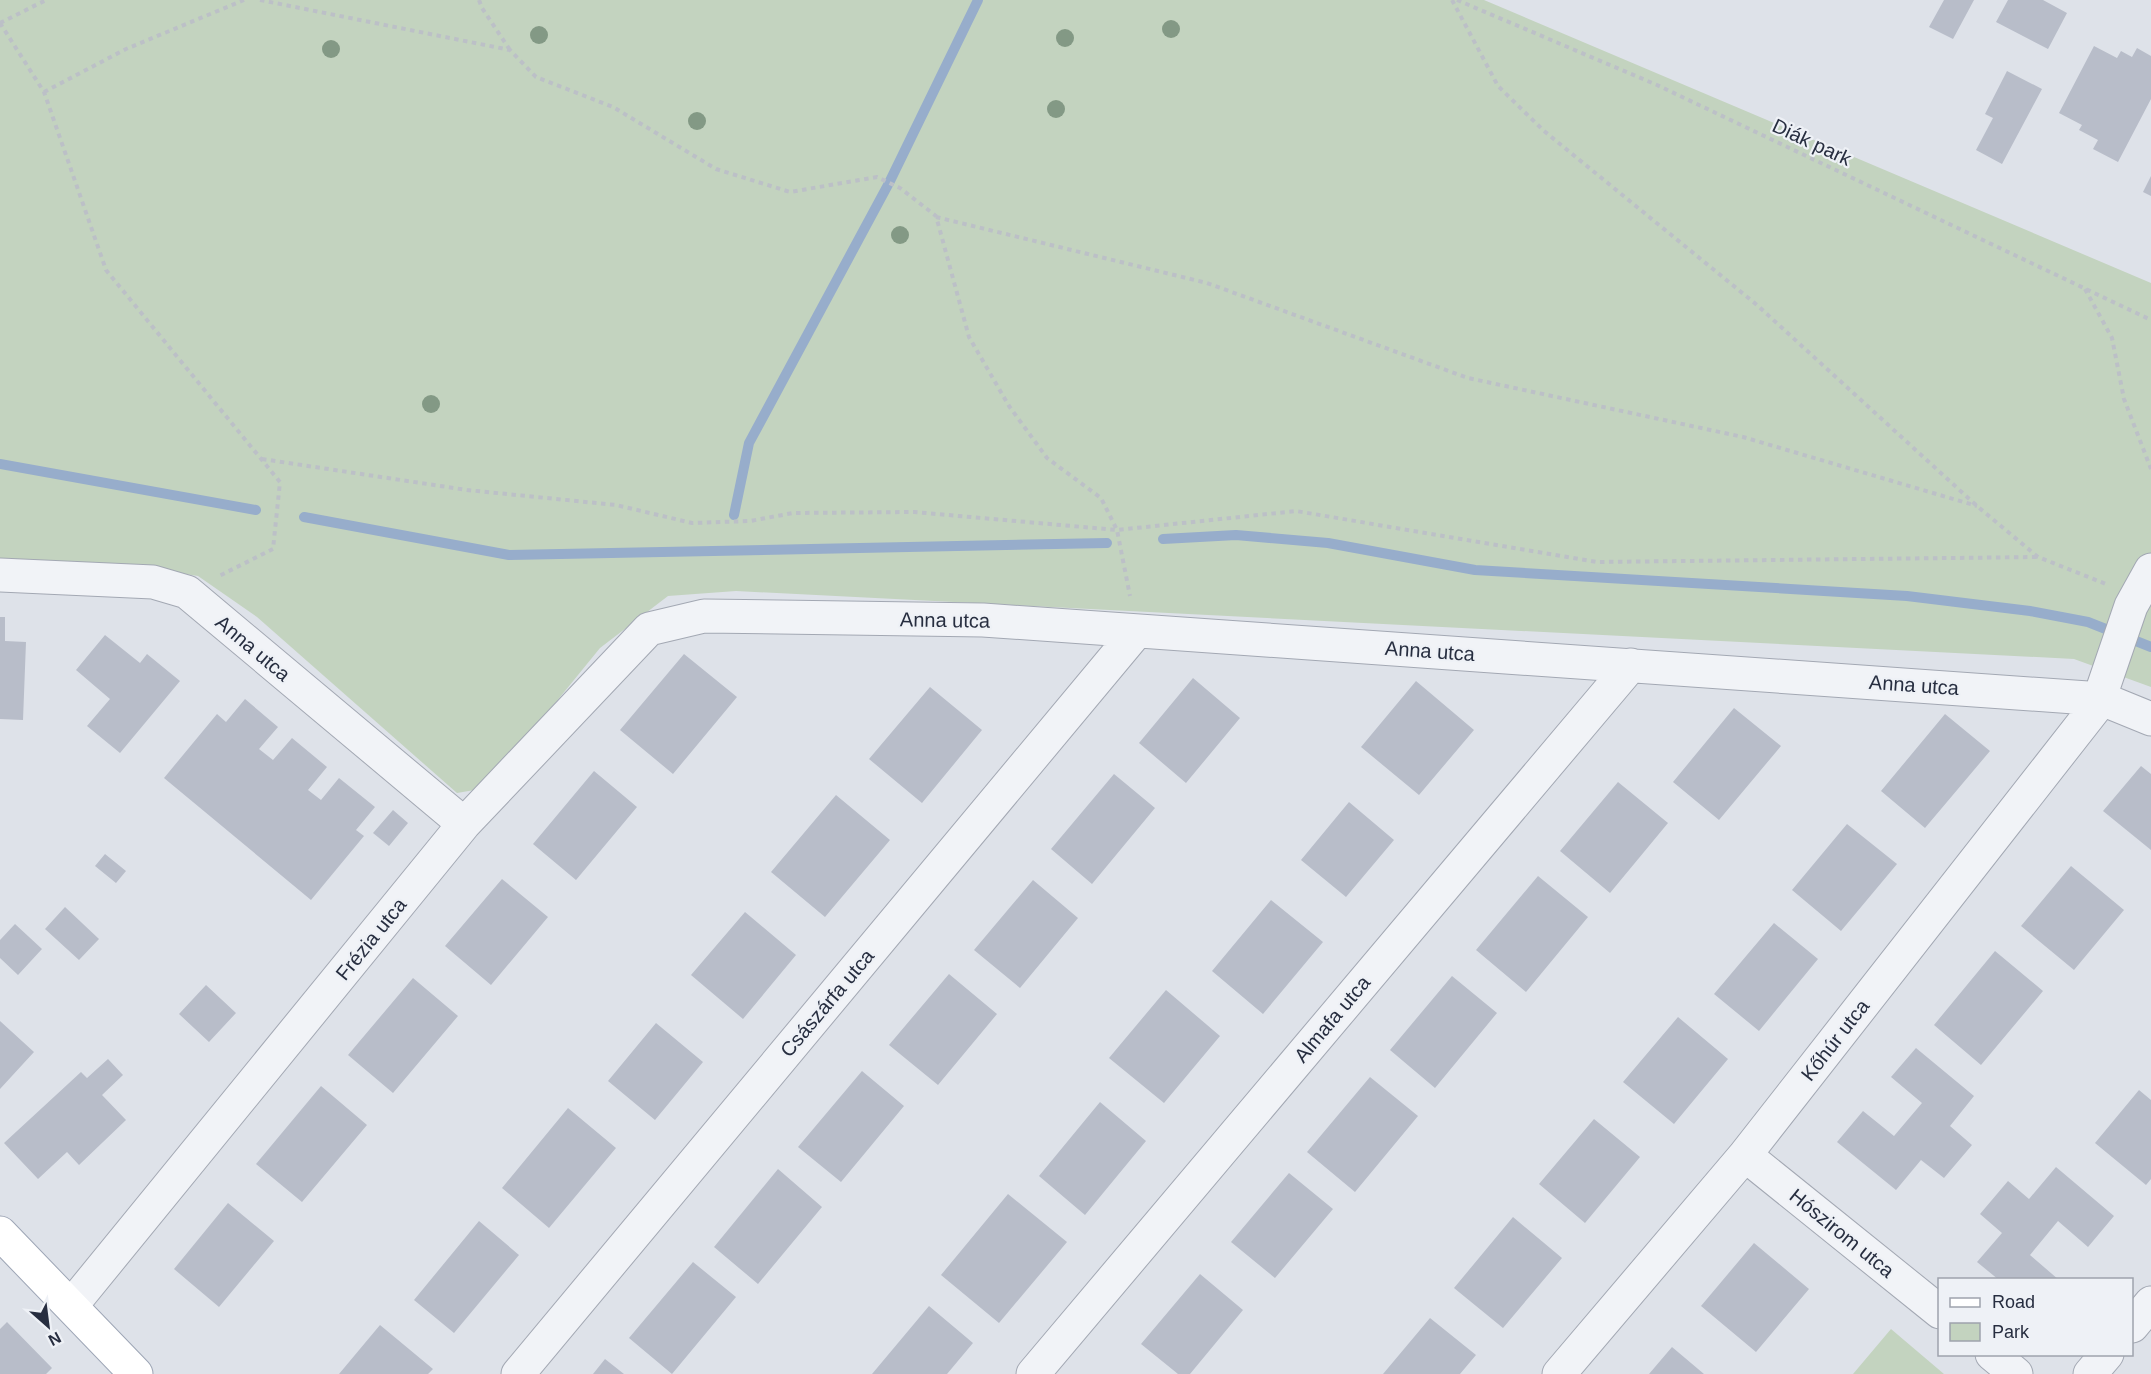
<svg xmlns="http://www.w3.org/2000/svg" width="2151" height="1374" font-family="Arial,sans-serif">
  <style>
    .green { fill: #c3d3bf }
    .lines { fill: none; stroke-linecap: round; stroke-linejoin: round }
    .stream { stroke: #97adcb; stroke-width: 10 }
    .building { fill: #b8bdc9 }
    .minor-casing { stroke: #a3a8b3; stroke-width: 35 }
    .major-casing { stroke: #9da5b5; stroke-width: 35 }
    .path { stroke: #bcc0c7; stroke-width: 4; stroke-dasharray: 4.5 4.5; stroke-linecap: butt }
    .minor { stroke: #f1f3f7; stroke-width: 33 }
    .major { stroke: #fff; stroke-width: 33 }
    .tree { fill: #839985 }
    .labels { text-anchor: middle; stroke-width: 4.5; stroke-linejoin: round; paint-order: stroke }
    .street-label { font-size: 20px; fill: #272e40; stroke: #eef1f6 }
  </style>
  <rect width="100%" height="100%" fill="#dee2e9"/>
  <path class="green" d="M0,0h1484l667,283v404l-77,-28 -1338,-68 -68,5 -68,52 -114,140 -29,5 -200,-176 -59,-41 -38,-6 -160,-9z
    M1891,1329l53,45h-91z"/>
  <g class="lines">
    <path class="stream" d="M0,464l256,46
      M734,515l15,-72 140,-260 89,-183
      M304,517l205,38 598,-12
      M1163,539l73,-4 92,8 147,27 432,26 123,15 58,11 63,25"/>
  </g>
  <path class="building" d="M1944,0h30l-21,39 -24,-12z
    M2008,0h35l24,13 -19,36 -52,-27z
    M2094,46l23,12 4,-7 11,6 5,-9 14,8v43l-33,63 -25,-13 5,-9 -19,-10 3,-5 -23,-12z
    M2007,71l35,18 -40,75 -26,-14 17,-32 -8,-4z
    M2151,176v20l-8,-4z
    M0,617h5v24l21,1 -3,78 -23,-1z
    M105,635l35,28 7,-9 33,27 -60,72 -33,-27 23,-27 -34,-29z
    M684,654l53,43 -64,77 -53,-44z
    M1193,678l47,40 -54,65 -47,-40z
    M1416,681l58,49 -55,65 -58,-48z
    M930,687l52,43 -60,73 -53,-44z
    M245,699l33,28 -19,22 14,11 19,-22 35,29 -19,23 13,10 18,-22 36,29 -19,23 8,6 -53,64 -147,-122 53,-64 9,8z
    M1734,708l47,38 -62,74 -46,-38z
    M1945,714l45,37 -65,77 -44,-37z
    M2141,766l10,8v76l-48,-39z
    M594,771l43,36 -61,73 -43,-36z
    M1114,774l41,34 -63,76 -41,-35z
    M1618,782l50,41 -58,70 -50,-42z
    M836,795l54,45 -65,77 -54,-45z
    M1349,802l45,38 -48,57 -45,-37z
    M393,810l15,13 -19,23 -16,-13z
    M1847,824l50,40 -56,67 -49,-41z
    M105,854l21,17 -10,12 -21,-17z
    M2071,866l53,44 -50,60 -53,-44z
    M1538,876l50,41 -62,75 -50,-42z
    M502,879l46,38 -57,68 -46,-39z
    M1033,880l45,38 -58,70 -46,-38z
    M1271,900l52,42 -60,72 -51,-43z
    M65,907l34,32 -20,21 -34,-31z
    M745,912l51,43 -53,64 -52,-44z
    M1774,923l44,36 -59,72 -45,-37z
    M15,924l27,25 -24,26 -18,-17v-18z
    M1995,951l48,40 -62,74 -47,-40z
    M949,974l48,40 -59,71 -49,-40z
    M1452,976l45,37 -62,75 -45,-38z
    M413,978l45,38 -65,77 -45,-38z
    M206,985l30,28 -27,29 -30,-28z
    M1166,990l54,46 -56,67 -55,-45z
    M1678,1017l50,42 -54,65 -51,-42z
    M0,1021l34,31 -34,37z
    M656,1023l47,39 -48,58 -47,-39z
    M1916,1048l58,48 -24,30 22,19 -28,33 -23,-18 -25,30 -59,-48 26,-31 31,25 28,-33 -31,-26z
    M108,1059l15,16 -21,20 24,25 -47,45 -12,-13 -29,27 -34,-36 77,-71 6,6z
    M862,1071l42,35 -63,76 -43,-35z
    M1370,1077l48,39 -63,76 -48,-40z
    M321,1086l46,39 -65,77 -46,-38z
    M2139,1090l12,10v79l-5,6 -51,-42z
    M1100,1102l46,39 -61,74 -46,-39z
    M568,1108l48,40 -67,80 -47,-40z
    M1594,1119l46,38 -55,66 -46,-39z
    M2056,1167l58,49 -26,31 -30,-26 -28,34 29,25h-60l-22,-18 25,-29 -22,-19 28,-33 21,18z
    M778,1169l44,38 -64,77 -44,-37z
    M1289,1173l44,36 -58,69 -44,-36z
    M1008,1194l59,48 -68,81 -58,-48z
    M228,1203l46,38 -55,66 -45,-38z
    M1513,1217l49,41 -59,70 -49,-40z
    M479,1221l40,34 -65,78 -40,-33z
    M1754,1243l55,46 -53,63 -55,-46z
    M693,1262l43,35 -64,77 -43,-36z
    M1200,1274l43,36 -53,64h-12l-37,-30z
    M929,1306l44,37 -26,31h-75z
    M1430,1318l46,37 -16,19h-77z
    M7,1322l45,46 -6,6h-46v-45z
    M380,1325l53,44 -5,5h-89z
    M1672,1347l32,27h-55z
    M605,1359l19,15h-31z"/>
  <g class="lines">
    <g class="minor-casing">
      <path id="minor" d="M0,575l153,7 34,10 277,232
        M1745,1155l195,157
        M71,1306l393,-482 185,-195 55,-13 279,4 1119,79 49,20
        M2132,1326l19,-23
        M1992,1354l24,20
        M518,1374l619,-743
        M1033,1374l598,-709
        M1559,1374l186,-219 357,-456 1,-11 28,-82 20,-36
        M2090,1374l17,-20"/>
    </g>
    <g class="major-casing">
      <path id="major" d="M0,1233l136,141"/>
    </g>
    <path class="path" d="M260,0l250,50 26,27 77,30 103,62 74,23 87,-15 23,11 36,28 33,121 40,69 38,52 54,40 16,32 13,66
      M479,0l3,8 28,42
      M1452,0l46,86 46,45 213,174 220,201 61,51 68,27
      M1457,0l200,85 494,235
      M0,23l44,69 62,178 174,212 -7,67 -54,27
      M0,23l46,-23
      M44,92l82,-43 118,-49
      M936,217l271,66 261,95 275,59 234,69
      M2085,289l27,49 12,61 27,70
      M262,459l205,31 149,15 76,18 58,-2 43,-8 121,-1 203,18 179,-19 301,51 441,-5"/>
    <use href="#minor" class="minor"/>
    <use href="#major" class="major"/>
  </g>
  <g class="tree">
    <circle cx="1171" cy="29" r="9"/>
    <circle cx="539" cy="35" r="9"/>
    <circle cx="1065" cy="38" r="9"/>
    <circle cx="331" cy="49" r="9"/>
    <circle cx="1056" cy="109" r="9"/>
    <circle cx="697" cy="121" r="9"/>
    <circle cx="900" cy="235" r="9"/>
    <circle cx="431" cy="404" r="9"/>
  </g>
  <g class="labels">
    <g class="street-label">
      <text transform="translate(1812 142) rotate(25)" y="7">Diák park</text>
      <text transform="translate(945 620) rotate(1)" y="7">Anna utca</text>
      <text transform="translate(253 648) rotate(40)" y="7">Anna utca</text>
      <text transform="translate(1430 651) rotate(4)" y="7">Anna utca</text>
      <text transform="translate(1914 685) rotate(4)" y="7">Anna utca</text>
      <text transform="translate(371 939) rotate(-51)" y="7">Frézia utca</text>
      <text transform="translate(827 1003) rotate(-50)" y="7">Császárfa utca</text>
      <text transform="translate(1332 1019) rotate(-50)" y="7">Almafa utca</text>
      <text transform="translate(1835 1040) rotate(-52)" y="7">Kőhúr utca</text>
      <text transform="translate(1842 1233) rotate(39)" y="7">Hószirom utca</text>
    </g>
  </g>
  <rect x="1938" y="1278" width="195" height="78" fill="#eef1f6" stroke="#9ea3ad" stroke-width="1.5"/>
  <rect x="1950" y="1298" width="30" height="9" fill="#ffffff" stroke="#9ea3ad" stroke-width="1.5"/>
  <text x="1992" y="1308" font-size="18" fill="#272e40">Road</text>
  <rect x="1950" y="1323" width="30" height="18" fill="#c3d3bf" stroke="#9ea3ad" stroke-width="1.5"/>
  <text x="1992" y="1338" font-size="18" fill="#272e40">Park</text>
  <g transform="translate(48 1326) rotate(152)" stroke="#eef1f6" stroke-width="4.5" paint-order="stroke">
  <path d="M0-4.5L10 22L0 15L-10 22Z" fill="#272e40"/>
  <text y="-9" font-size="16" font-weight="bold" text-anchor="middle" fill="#272e40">N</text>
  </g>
</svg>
